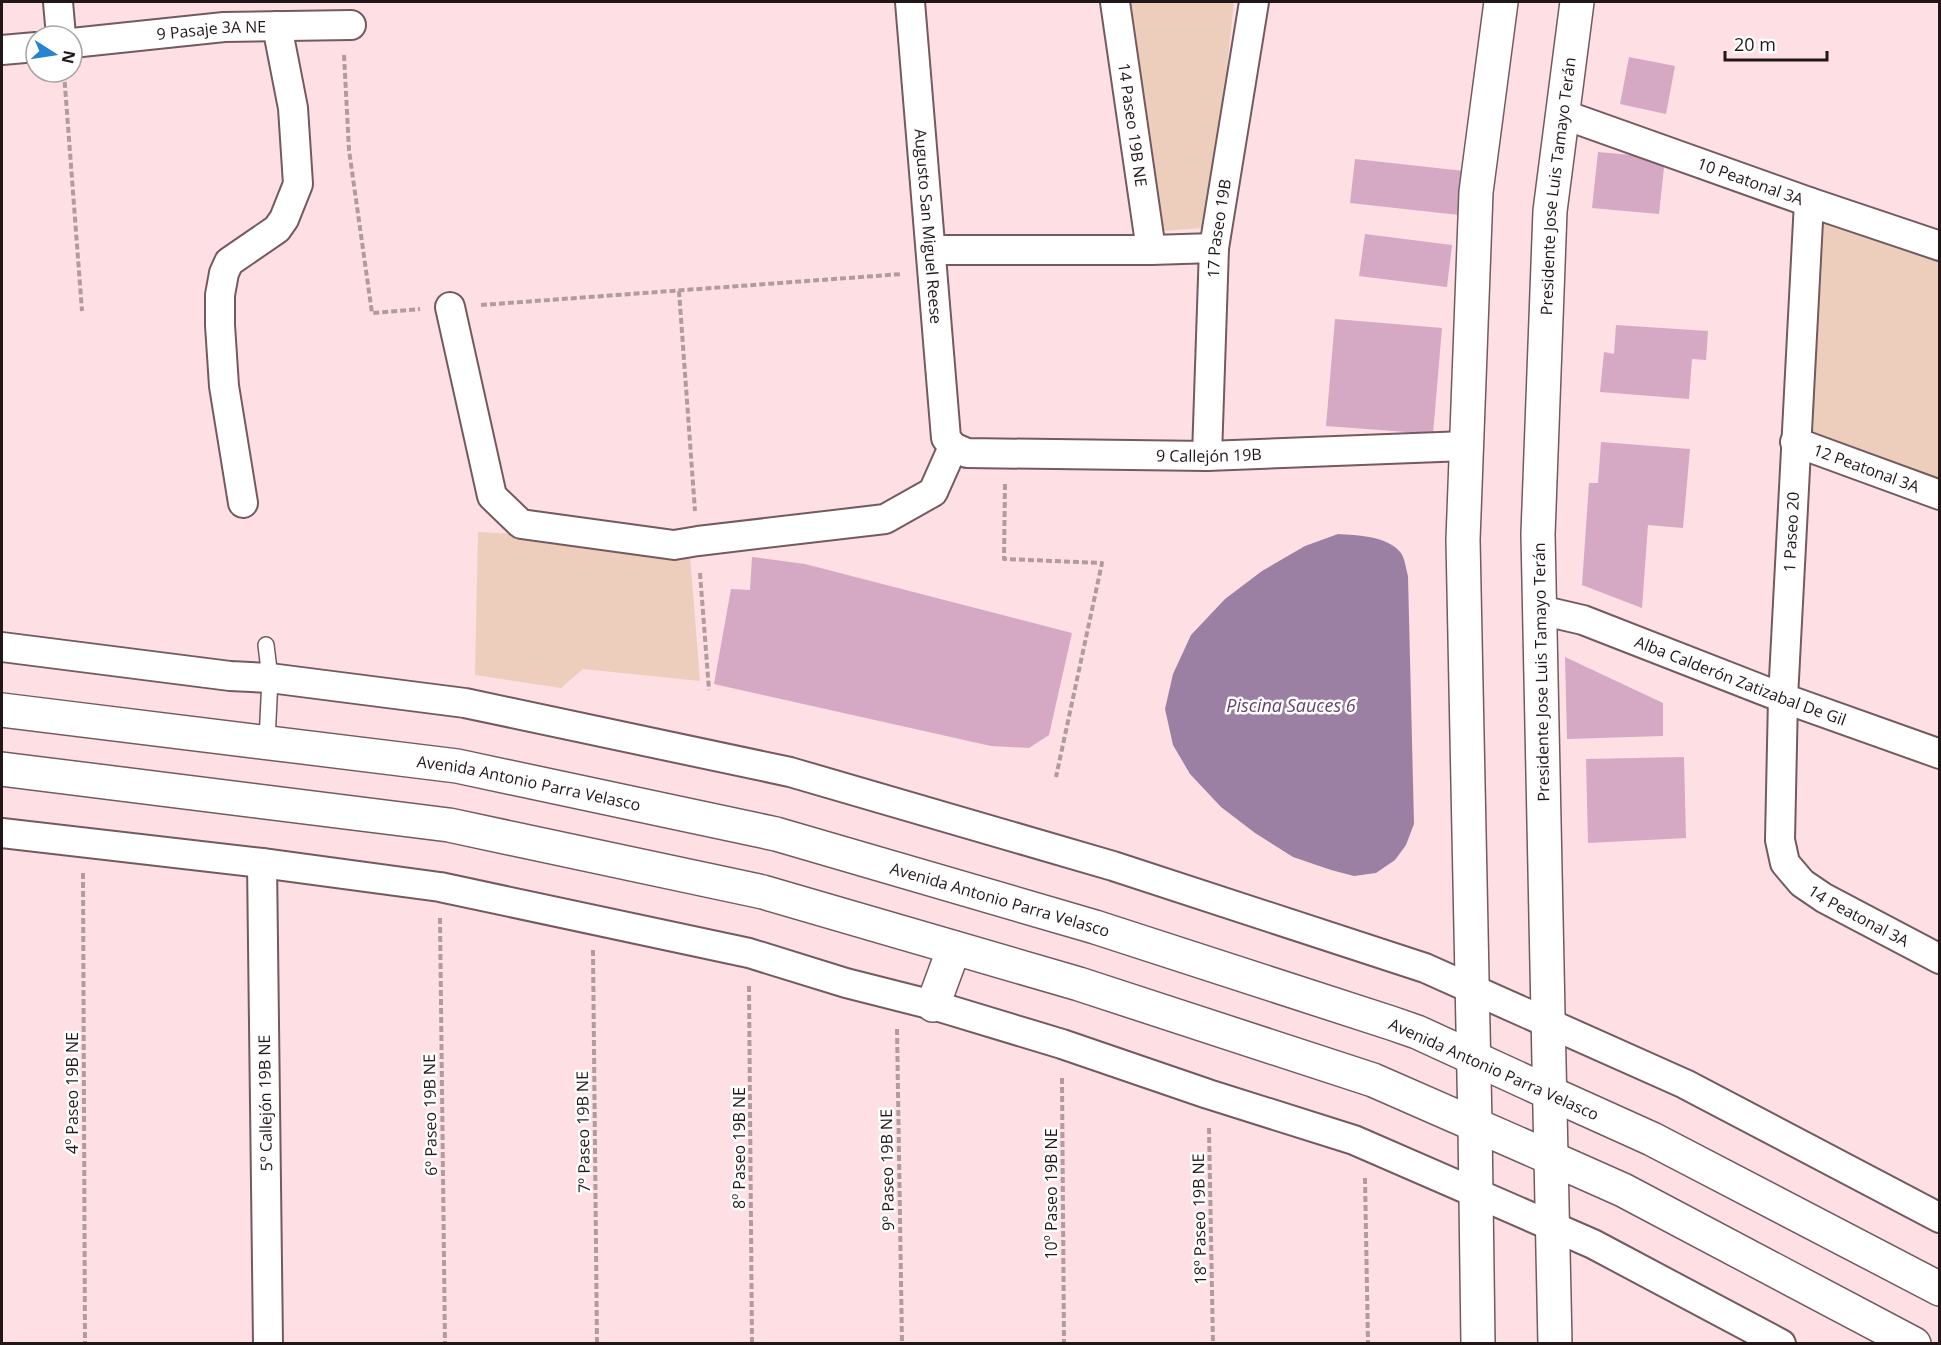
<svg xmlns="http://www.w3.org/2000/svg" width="1941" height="1345" font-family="'Open Sans',sans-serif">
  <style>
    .green { fill: #edcebc }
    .water { fill: #9c80a4 }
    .building { fill: #d5a9c3 }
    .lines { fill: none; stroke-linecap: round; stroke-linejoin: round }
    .service-casing { stroke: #735a5f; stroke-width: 18 }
    .minor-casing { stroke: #735a5f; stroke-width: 32 }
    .tertiary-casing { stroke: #735a5f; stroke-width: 36 }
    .secondary-casing { stroke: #735a5f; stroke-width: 36 }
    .path { stroke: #b29b9f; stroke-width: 4; stroke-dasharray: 6 3; stroke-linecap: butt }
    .service { stroke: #fff; stroke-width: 15 }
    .minor { stroke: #fff; stroke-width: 28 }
    .tertiary { stroke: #fff; stroke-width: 33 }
    .secondary { stroke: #fff; stroke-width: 33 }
    .labels { text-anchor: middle; stroke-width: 5; stroke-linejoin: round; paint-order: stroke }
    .street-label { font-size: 16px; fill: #211719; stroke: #fff }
    .water-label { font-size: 18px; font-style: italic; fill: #663f71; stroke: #fff }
  </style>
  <rect width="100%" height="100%" fill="#fddfe4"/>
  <path class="green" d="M1130,2h104l-9,84 -21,142 -42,3z
    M1809,202l130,44v249l-144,-53z
    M478,532l211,11 11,138 -117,-12 -22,19 -86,-13z"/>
  <path class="water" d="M1338,534c19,1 50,2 63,19 4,6 5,16 7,23l6,248 -8,21 -11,15 -19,13 -22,3 -23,-6 -38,-13 -38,-24 -34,-26 -31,-33 -17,-29 -8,-36 8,-35 18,-39 34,-36 37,-28 43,-25z"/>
  <path class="building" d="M1629,57l46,9 -9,48 -46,-10z
    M1598,152l67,6 -6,56 -67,-6z
    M1355,159l109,12 -5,44 -109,-12z
    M1365,234l87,11 -5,42 -88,-11z
    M1335,319l107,9 -9,106 -107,-8z
    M1616,325l92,6 -2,29 -14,-1 -3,40 -89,-7 4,-40 10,2z
    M1601,442l89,7 -7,79 -35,-3 -6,83 -60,-23 7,-102h9z
    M752,557l53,7 267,69 -23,102 -20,13 -38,-2 -277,-62 17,-95 19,1z
    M1565,657l98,46v33l-96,3z
    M1684,757l2,81 -98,5 -2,-84z"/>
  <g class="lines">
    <g class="service-casing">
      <path id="service" d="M266,645l4,33 -3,63"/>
    </g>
    <g class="minor-casing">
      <g id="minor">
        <path d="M58,2l3,34"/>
        <path id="s1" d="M910,2l36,436 7,9 14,6 240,3 259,-10"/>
        <path id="s2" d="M1115,2l36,248"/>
        <path id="s3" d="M72,43l152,-16 127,-2"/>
        <path d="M2,50l34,-3"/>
        <path id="s4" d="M1562,114l247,88 131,44"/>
        <path id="s5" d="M1809,202l-26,496 -3,142 5,23 17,20 22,15 116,61"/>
        <path d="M931,250h220l63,-2"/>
        <path d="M450,307l42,189 29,28 153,21 24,-4 187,-22 48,-27 20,-45"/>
        <path id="s6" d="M1795,442l145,53"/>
        <path id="s7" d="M1207,456l7,-208 40,-246"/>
        <path d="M243,503l-19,-117 -4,-61v-30l4,-22 5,-11 48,-33 7,-10 14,-35 -5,-76 -16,-82"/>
        <path id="s8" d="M1540,610l43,10 200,78 157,56"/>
        <path d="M2,647l228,29 40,2 195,25 325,69 323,94 312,102 260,116 255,134"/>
        <path d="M2,833l260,30 178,24 309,66 97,30 87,22 129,39 146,50 146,46 239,104 188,100"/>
        <path d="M262,863l6,481"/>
      </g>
    </g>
    <g class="tertiary-casing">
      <path id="tertiary" d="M1550,1093l102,46 288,150
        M1475,1125l3,219
        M1555,1344l-4,-186 72,32 291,154"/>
    </g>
    <g class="secondary-casing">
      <g id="secondary">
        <path id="s9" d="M2,710l455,56 319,68 319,93 296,96 26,9 133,61"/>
        <path id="s10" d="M2,769l447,56 314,67 316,92 294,96 178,78 -13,-624 12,-323 27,-209"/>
        <path d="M933,1005l21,-57"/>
        <path d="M1475,1125l-12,-585 13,-348 25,-190"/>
      </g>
    </g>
    <path class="path" d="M344,55l5,95 23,163 48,-4
      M64,73l18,238
      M679,291l16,220
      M481,305l421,-31
      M1005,484l-1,75 98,4 -46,214
      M700,573l9,117
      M83,873l2,471
      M440,918l5,426
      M593,950l4,394
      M749,986l3,358
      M897,1029l5,315
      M1062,1078l2,266
      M1209,1128l4,216
      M1365,1178l3,166"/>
    <use href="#service" class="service"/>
    <use href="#minor" class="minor"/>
    <use href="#tertiary" class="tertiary"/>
    <use href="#secondary" class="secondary"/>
  </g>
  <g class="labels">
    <g class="street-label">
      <text dy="6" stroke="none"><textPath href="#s3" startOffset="140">9 Pasaje 3A NE</textPath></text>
      <text dy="6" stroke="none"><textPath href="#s2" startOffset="124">14 Paseo 19B NE</textPath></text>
      <text dy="6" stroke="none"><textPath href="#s4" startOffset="200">10 Peatonal 3A</textPath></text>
      <text dy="6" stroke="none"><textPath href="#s10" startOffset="2577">Presidente Jose Luis Tamayo Terán</textPath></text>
      <text dy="6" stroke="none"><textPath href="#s1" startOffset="225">Augusto San Miguel Reese</textPath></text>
      <text dy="6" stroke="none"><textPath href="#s7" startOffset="228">17 Paseo 19B</textPath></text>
      <text dy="6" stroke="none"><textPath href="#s1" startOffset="706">9 Callejón 19B</textPath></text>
      <text dy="6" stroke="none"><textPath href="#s6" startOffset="76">12 Peatonal 3A</textPath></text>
      <text transform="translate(1791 532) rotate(-87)" y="6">1 Paseo 20</text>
      <text transform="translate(1541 672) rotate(-91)" y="6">Presidente Jose Luis Tamayo Terán</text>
      <text dy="6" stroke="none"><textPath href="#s8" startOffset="213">Alba Calderón Zatizabal De Gil</textPath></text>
      <text dy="6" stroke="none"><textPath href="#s9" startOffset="532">Avenida Antonio Parra Velasco</textPath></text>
      <text dy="6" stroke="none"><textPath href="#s9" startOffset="1018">Avenida Antonio Parra Velasco</textPath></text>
      <text dy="6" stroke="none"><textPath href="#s5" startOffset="754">14 Peatonal 3A</textPath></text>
      <text transform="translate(1494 1069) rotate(24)" y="6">Avenida Antonio Parra Velasco</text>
      <text transform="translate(72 1093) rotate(-90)" y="6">4º Paseo 19B NE</text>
      <text transform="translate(265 1103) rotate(-91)" y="6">5º Callejón 19B NE</text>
      <text transform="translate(430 1115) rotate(-91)" y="6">6º Paseo 19B NE</text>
      <text transform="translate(583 1132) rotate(-91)" y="6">7º Paseo 19B NE</text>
      <text transform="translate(739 1148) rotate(-90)" y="6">8º Paseo 19B NE</text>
      <text transform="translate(887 1170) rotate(-91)" y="6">9º Paseo 19B NE</text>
      <text transform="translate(1051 1194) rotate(-90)" y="6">10º Paseo 19B NE</text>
      <text transform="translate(1199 1219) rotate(-91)" y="6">18º Paseo 19B NE</text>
    </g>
    <g class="water-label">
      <text x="1291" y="712">Piscina Sauces 6</text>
    </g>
  </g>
  <rect width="1941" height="1345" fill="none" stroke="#211719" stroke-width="6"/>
  <g transform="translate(54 54) rotate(102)"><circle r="28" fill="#ffffff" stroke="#a6a2a3" stroke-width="1.5"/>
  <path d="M0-4.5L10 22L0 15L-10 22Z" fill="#2584d1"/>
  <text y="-9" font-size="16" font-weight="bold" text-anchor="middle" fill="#211719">N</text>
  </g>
  <path d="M1725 51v9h102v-9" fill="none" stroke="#211719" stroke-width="3"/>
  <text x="1734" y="51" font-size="18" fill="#211719" stroke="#ffffff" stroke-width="4.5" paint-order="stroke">20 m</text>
</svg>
